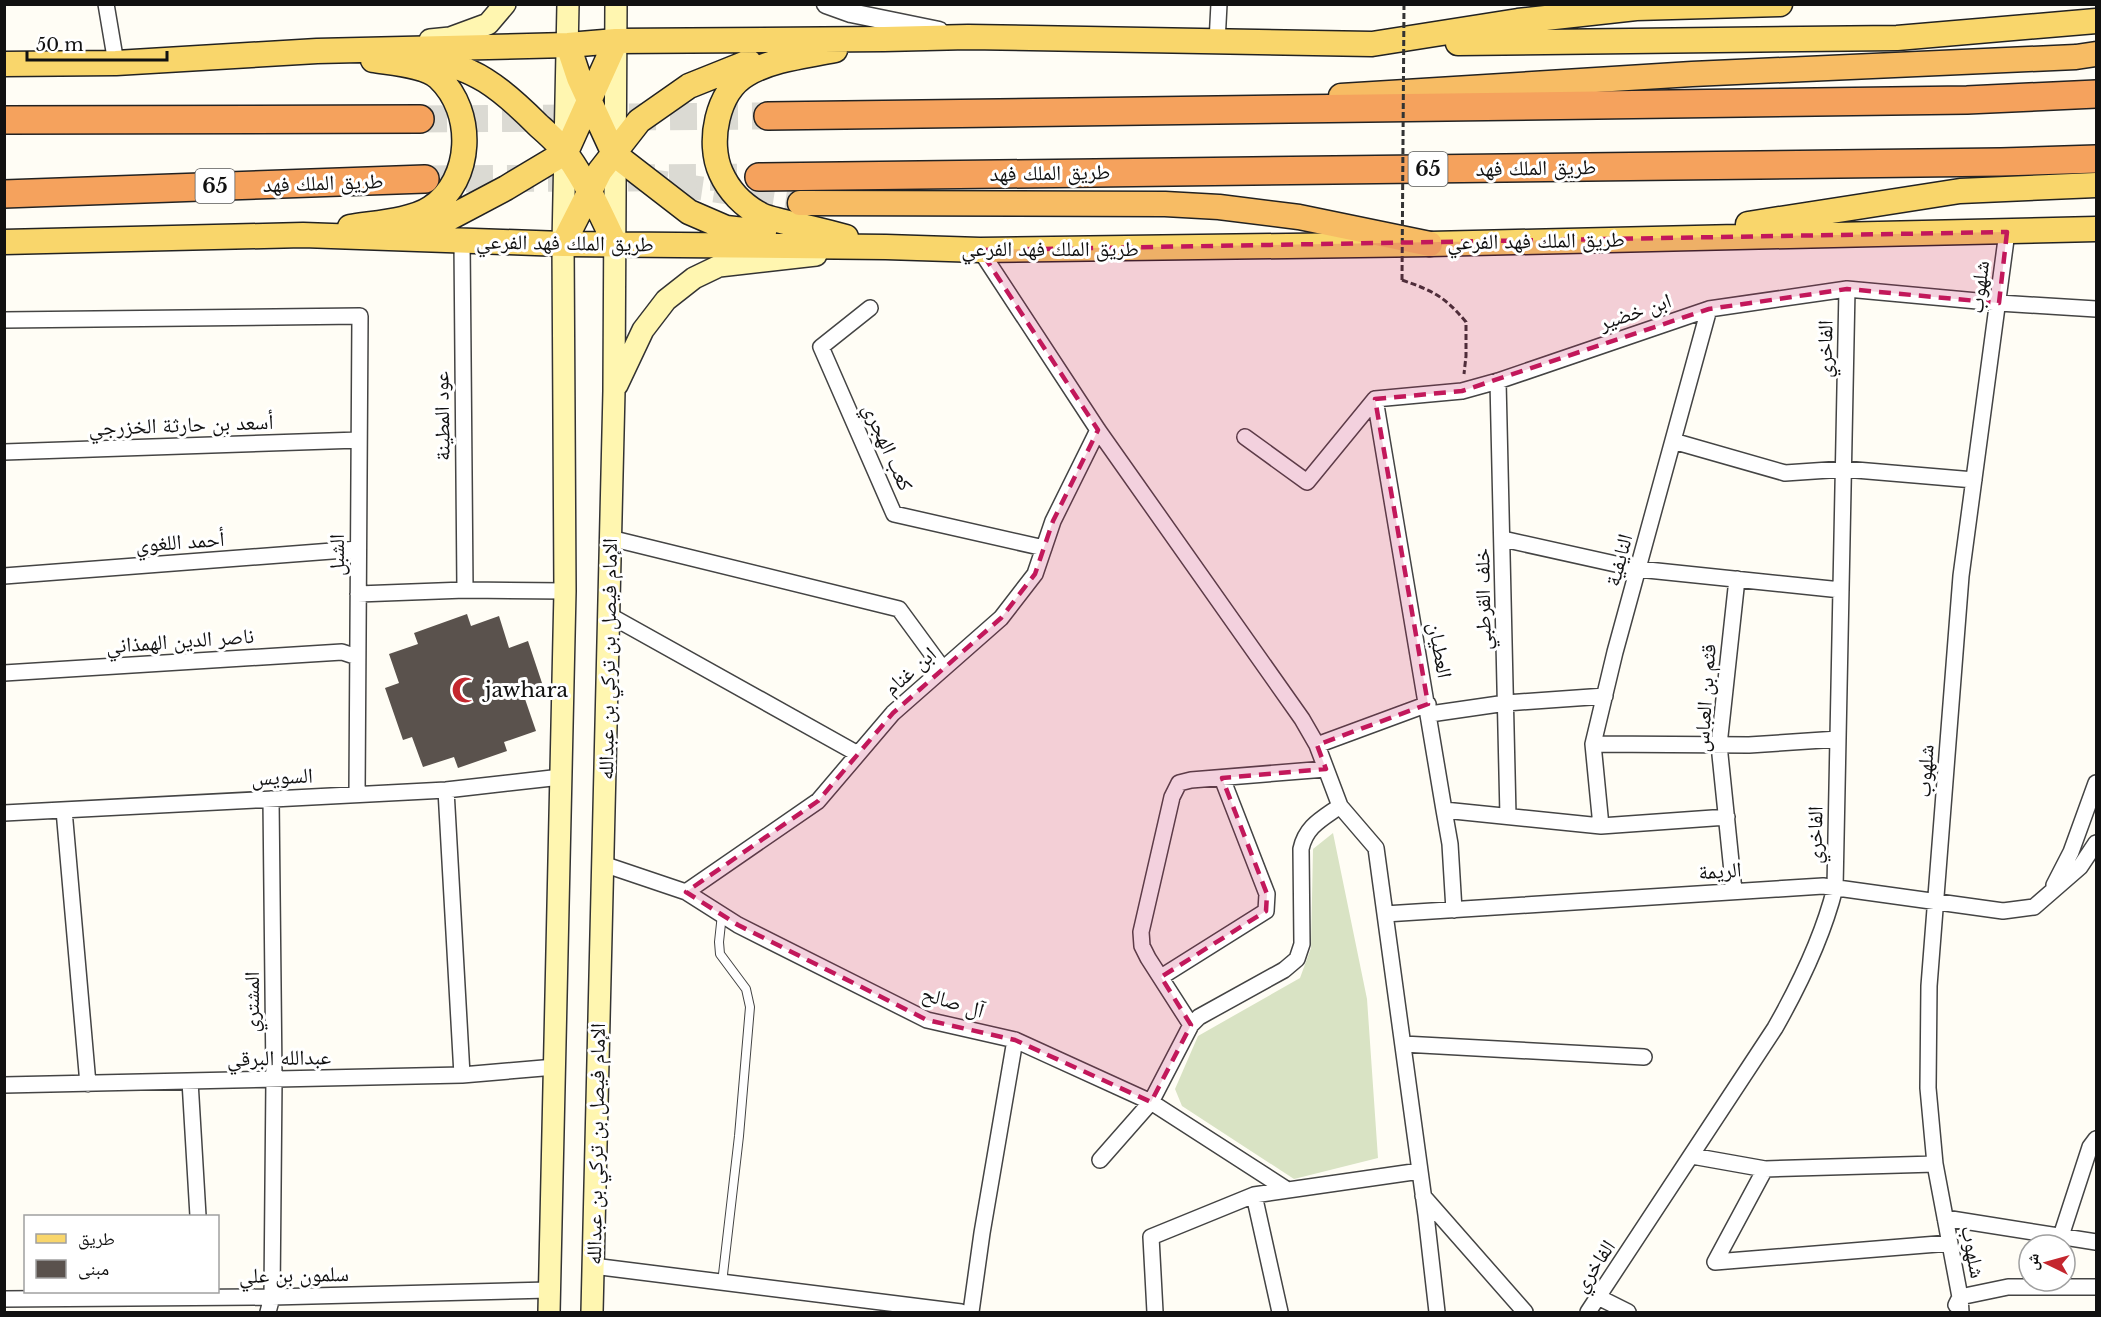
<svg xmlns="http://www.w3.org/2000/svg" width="2101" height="1317" font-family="'Libre Baskerville','Noto Naskh Arabic',serif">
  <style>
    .cemetery { fill: #d9e3c4 }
    .building { fill: #5a524d }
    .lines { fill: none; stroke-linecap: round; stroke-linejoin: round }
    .trunk-tunnel { stroke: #dbdad3; stroke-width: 24; stroke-dasharray: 24 12; stroke-linecap: butt }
    .motorway-tunnel { stroke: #dbdad3; stroke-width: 27; stroke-dasharray: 27 14; stroke-linecap: butt }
    .service-casing { stroke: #444; stroke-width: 10 }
    .minor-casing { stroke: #444; stroke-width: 18 }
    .tertiary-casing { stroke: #444; stroke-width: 21 }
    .secondary-casing { stroke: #333; stroke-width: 24 }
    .primary-casing { stroke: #222; stroke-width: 27 }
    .trunk-casing { stroke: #222; stroke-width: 27 }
    .motorway-casing { stroke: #222; stroke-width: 30 }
    .path { stroke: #333; stroke-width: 3; stroke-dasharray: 6 3; stroke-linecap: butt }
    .service { stroke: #fff; stroke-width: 8 }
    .minor { stroke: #fff; stroke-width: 15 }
    .tertiary { stroke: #fff; stroke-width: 18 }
    .secondary { stroke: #fff6b0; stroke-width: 21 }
    .primary { stroke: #f9d66b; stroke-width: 24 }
    .trunk { stroke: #f7bc64; stroke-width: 24 }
    .motorway { stroke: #f5a25d; stroke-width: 27 }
    .path-bridge { stroke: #333; stroke-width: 3; stroke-dasharray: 6 3; stroke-linecap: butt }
    .marked { fill: #c2185b; fill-opacity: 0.2; stroke: #c2185b; stroke-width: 4.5; stroke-dasharray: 12 8; stroke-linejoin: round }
    .labels { text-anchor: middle; stroke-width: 6; stroke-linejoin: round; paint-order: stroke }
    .shield { fill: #fff; stroke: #585858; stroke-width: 1.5 }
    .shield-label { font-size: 20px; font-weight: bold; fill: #111 }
    .street-label { font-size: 21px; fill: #111; stroke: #fff }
    .poi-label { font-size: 21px; fill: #111; stroke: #fff; text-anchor: start }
  </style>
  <rect width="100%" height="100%" fill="#fffdf5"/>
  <path class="cemetery" d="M1333,833l34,166 11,159 -84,21 -112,-73 -7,-17 23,-53 102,-58 11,-30 2,-99z"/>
  <path class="building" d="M467,614l4,12 28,-10 10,32 19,-7 17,51 -20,7 11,32 -32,11 3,9 -49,17 -4,-11 -31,10 -11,-30 -9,3 -18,-52 14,-5 -10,-29 29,-10 -4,-11z"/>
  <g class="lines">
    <path class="trunk-tunnel" d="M643,180l157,23"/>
    <path class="motorway-tunnel" d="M629,117l139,-1
      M420,119l170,-1
      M628,178l131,-1
      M425,179l164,-1"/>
    <g class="service-casing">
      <path id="service" d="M722,914l-3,28 1,12 26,35 4,18 -11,129 -17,147"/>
    </g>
    <g class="minor-casing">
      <path id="minor" d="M106,4l10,59
        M1217,42l2,-38
        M462,241l3,349
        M980,250l118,180 204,289 15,26 23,61 36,42 50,367 11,97
        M870,308l-49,39 73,167 150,34
        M4,320l356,-4 -3,478
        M1498,381l10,435
        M1375,399l69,411 6,34 4,66
        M1245,437l62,45 68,-83 87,-8 36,-10 211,-72 138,-20 152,14 97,6
        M1673,441l112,32 59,-4 130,11
        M4,452l355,-12
        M610,538l289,71 44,60
        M1503,539l135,30 203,21
        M4,576l354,-27
        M358,594l107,-4 100,1
        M609,615l249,139
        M4,673l338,-21 15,5
        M1430,714l76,-11 99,-7
        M1593,744l156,1 89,-6
        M1317,745l111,-41
        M446,790l16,285
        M64,810l24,274
        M1444,810l157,16 126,-9
        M4,813l442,-23 115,-13
        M1601,826l-8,-82 22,-92 94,-343
        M603,864l83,28 52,33 189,95 88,20 136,62 135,87
        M2054,885l17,-33 25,-69
        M1734,891l-15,-146 18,-166
        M686,892l132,-91 75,-88 108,-95 34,-44 18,-53 45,-91
        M1385,914l438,-28 180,25 31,-4 46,-40 16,-24
        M1161,977l105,-66 1,-17 -45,-116
        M1191,1025l-43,-67 -6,-12 -1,-14 31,-135 7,-14 12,-3 135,-11
        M1403,1044l241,13
        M190,1081l8,135
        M4,1085l458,-10 93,-8
        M1692,1156l73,13 170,-5
        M1100,1160l51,-58 40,-77 8,-8 85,-47 13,-11 5,-15 -1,-95c5,-23 21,-30 39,-43
        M1765,1169l-50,93 235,-19
        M1254,1195l26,117
        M1423,1196l102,116
        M1945,1218l151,24
        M2061,1236l29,-89 6,-8
        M593,1266l368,46
        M1598,1297l30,15
        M4,1299l268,-2 277,-7
        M1956,1305l4,-8 48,-10h88
        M268,1312l4,-15 2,-218 -3,-280
        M971,1312l11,-79 33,-193
        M1155,1312l-4,-75 103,-42 166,-24
        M1588,1312l187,-284c25,-44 48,-92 60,-140l12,-599
        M1961,1312l-1,-15 -25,-133 -7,-76 1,-102 32,-410 46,-344"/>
    </g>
    <g class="tertiary-casing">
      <path id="tertiary" d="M826,4l25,9 88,18"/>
    </g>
    <g class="secondary-casing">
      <path id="secondary" d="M430,40l20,-2 38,-14 17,-20
        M617,385l26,-55 23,-30 28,-22 25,-12 97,-11
        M549,1312l16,-721 -2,-347 5,-240
        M592,1312l22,-921 2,-387"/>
    </g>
    <g class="primary-casing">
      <path id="primary" d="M1458,43l439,-5 199,-17
        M568,45l11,33 35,76 75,58 37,16 38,4
        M835,50c-29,6 -62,9 -88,24 -30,17 -40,69 -26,99 8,18 23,33 40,42 8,4 18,5 27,8 19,4 39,9 58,14
        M420,59c53,5 82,30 118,66 10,9 22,19 29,30 20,28 34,59 48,89
        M4,64l112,-1 201,-12 251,-6 48,-4 268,-2 84,-2 404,7 146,-23 118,-13 144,-4
        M1748,224l212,-33 136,-6
        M350,227c23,-4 62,-6 81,-19 42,-28 44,-96 8,-130 -13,-13 -48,-15 -66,-18
        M408,229l32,-6 66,-35 60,-36 50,-111
        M4,242l299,-7 260,9 323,3 94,3 450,-6 666,-15
        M563,244l37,-73 39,-50 50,-35 60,-24"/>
    </g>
    <g class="trunk-casing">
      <path id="trunk" d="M1341,96l351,-22 384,-17 20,-3
        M800,203l365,1 54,3 80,10 131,27"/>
    </g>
    <g class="motorway-casing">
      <path id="motorway" d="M768,116l1199,-16 129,-6
        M4,120l416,-1
        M759,177l1242,-15 95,-3
        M4,194l421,-15"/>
    </g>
    <path class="path" d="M1402,280c32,11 43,17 64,42v34l-2,18"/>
    <use href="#service" class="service"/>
    <use href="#minor" class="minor"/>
    <use href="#tertiary" class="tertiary"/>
    <use href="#secondary" class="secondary"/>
    <use href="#primary" class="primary"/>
    <use href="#trunk" class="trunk"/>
    <use href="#motorway" class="motorway"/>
    <path class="path-bridge" d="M1402,280l2,-276"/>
  </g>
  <path class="marked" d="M2007,232l-8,71 -152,-14 -138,20 -247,82 -87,8 53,305 -111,41 9,24 -104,9 45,116 -1,17 -105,66 30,48 -40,77 -136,-62 -88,-20 -189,-95 -52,-33 132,-91 75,-88 108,-95 34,-44 18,-53 45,-91 -118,-180z"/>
  <defs>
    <g id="mosque-bare" transform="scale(2.07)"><path d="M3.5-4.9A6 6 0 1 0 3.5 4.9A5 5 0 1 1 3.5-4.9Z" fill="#c4262e" stroke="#fff" stroke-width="2.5" paint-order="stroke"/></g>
  </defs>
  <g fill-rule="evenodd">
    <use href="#mosque-bare" x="465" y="690"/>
  </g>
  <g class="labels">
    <g class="shield">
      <rect x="1408.5" y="152" width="39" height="34" rx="4.5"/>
      <rect x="195.5" y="169" width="39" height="34" rx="4.5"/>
    </g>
    <g class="shield-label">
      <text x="1428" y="176">65</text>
      <text x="215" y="193">65</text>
    </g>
    <g class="street-label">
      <text transform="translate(1536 168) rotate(-1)" y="7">طريق الملك فهد</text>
      <text transform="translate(1050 173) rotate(-1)" y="7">طريق الملك فهد</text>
      <text transform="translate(323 183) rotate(-2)" y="7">طريق الملك فهد</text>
      <text transform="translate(1536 241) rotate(-1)" y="7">طريق الملك فهد الفرعي</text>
      <text transform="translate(565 243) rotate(1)" y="7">طريق الملك فهد الفرعي</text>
      <text x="1050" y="256">طريق الملك فهد الفرعي</text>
      <text transform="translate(1979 287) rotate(-83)" y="7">شلهوب</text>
      <text transform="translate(1635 312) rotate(-19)" y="7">ابن خضير</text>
      <text transform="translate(1825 349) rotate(-89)" y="7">الفاخري</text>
      <text transform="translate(442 416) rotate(-91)" y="7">عود المطينة</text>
      <text transform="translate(181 425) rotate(-2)" y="7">أسعد بن حارثة الخزرجي</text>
      <text transform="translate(888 447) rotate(66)" y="7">كعب الهجري</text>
      <text transform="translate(180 542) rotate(-4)" y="7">أحمد اللغوي</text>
      <text transform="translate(337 555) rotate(-90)" y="7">الشبل</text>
      <text transform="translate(1619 560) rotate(-75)" y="7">النايفية</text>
      <text transform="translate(1483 599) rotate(-91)" y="7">خلف القرطبي</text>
      <text transform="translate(180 641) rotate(-4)" y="7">ناصر الدين الهمذاني</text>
      <text transform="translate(1440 650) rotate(80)" y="7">العطيان</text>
      <text transform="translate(608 659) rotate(-89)" y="7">الإمام فيصل بن تركي بن عبدالله</text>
      <text transform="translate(910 671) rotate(-41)" y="7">ابن غنام</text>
      <text transform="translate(1705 698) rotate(-86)" y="7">قثم بن العباس</text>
      <text transform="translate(1925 771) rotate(-86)" y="7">شلهوب</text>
      <text transform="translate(282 777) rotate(-3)" y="7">السويس</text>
      <text transform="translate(1815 835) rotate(-89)" y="7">الفاخري</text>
      <text transform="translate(1720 871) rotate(-4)" y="7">الريمة</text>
      <text transform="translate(252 1002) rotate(-90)" y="7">المشتري</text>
      <text transform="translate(953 1002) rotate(17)" y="7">آل صالح</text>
      <text transform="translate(279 1058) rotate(-1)" y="7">عبدالله البرقي</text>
      <text transform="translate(596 1144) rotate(-89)" y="7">الإمام فيصل بن تركي بن عبدالله</text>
      <text transform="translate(1973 1252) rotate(79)" y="7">شلهوب</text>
      <text transform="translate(1594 1266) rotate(-56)" y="7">الفاخري</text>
      <text transform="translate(294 1275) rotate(-1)" y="7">سلمون بن علي</text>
    </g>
    <g class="poi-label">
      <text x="485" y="697">jawhara</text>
    </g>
  </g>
  <rect width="2101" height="1317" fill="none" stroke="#111111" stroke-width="12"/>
  <rect x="24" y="1215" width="195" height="78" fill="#ffffff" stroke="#a0a0a0" stroke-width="1.5"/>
  <rect x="36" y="1234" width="30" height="9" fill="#f9d66b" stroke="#a0a0a0" stroke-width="1.5"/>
  <text x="78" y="1245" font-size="18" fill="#111111">طريق</text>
  <rect x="36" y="1260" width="30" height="18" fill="#5a524d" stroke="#a0a0a0" stroke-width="1.5"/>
  <text x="78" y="1275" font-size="18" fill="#111111">مبنى</text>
  <g transform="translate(2047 1263) rotate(275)"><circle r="28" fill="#ffffff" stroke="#a0a0a0" stroke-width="1.5"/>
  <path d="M0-4.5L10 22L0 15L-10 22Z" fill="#c4262e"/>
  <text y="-9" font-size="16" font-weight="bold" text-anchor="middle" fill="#111111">ش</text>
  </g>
  <path d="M27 51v9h140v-9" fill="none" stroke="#111111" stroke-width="3"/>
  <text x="36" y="51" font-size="18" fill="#111111" stroke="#ffffff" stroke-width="4.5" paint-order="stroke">50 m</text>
</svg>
